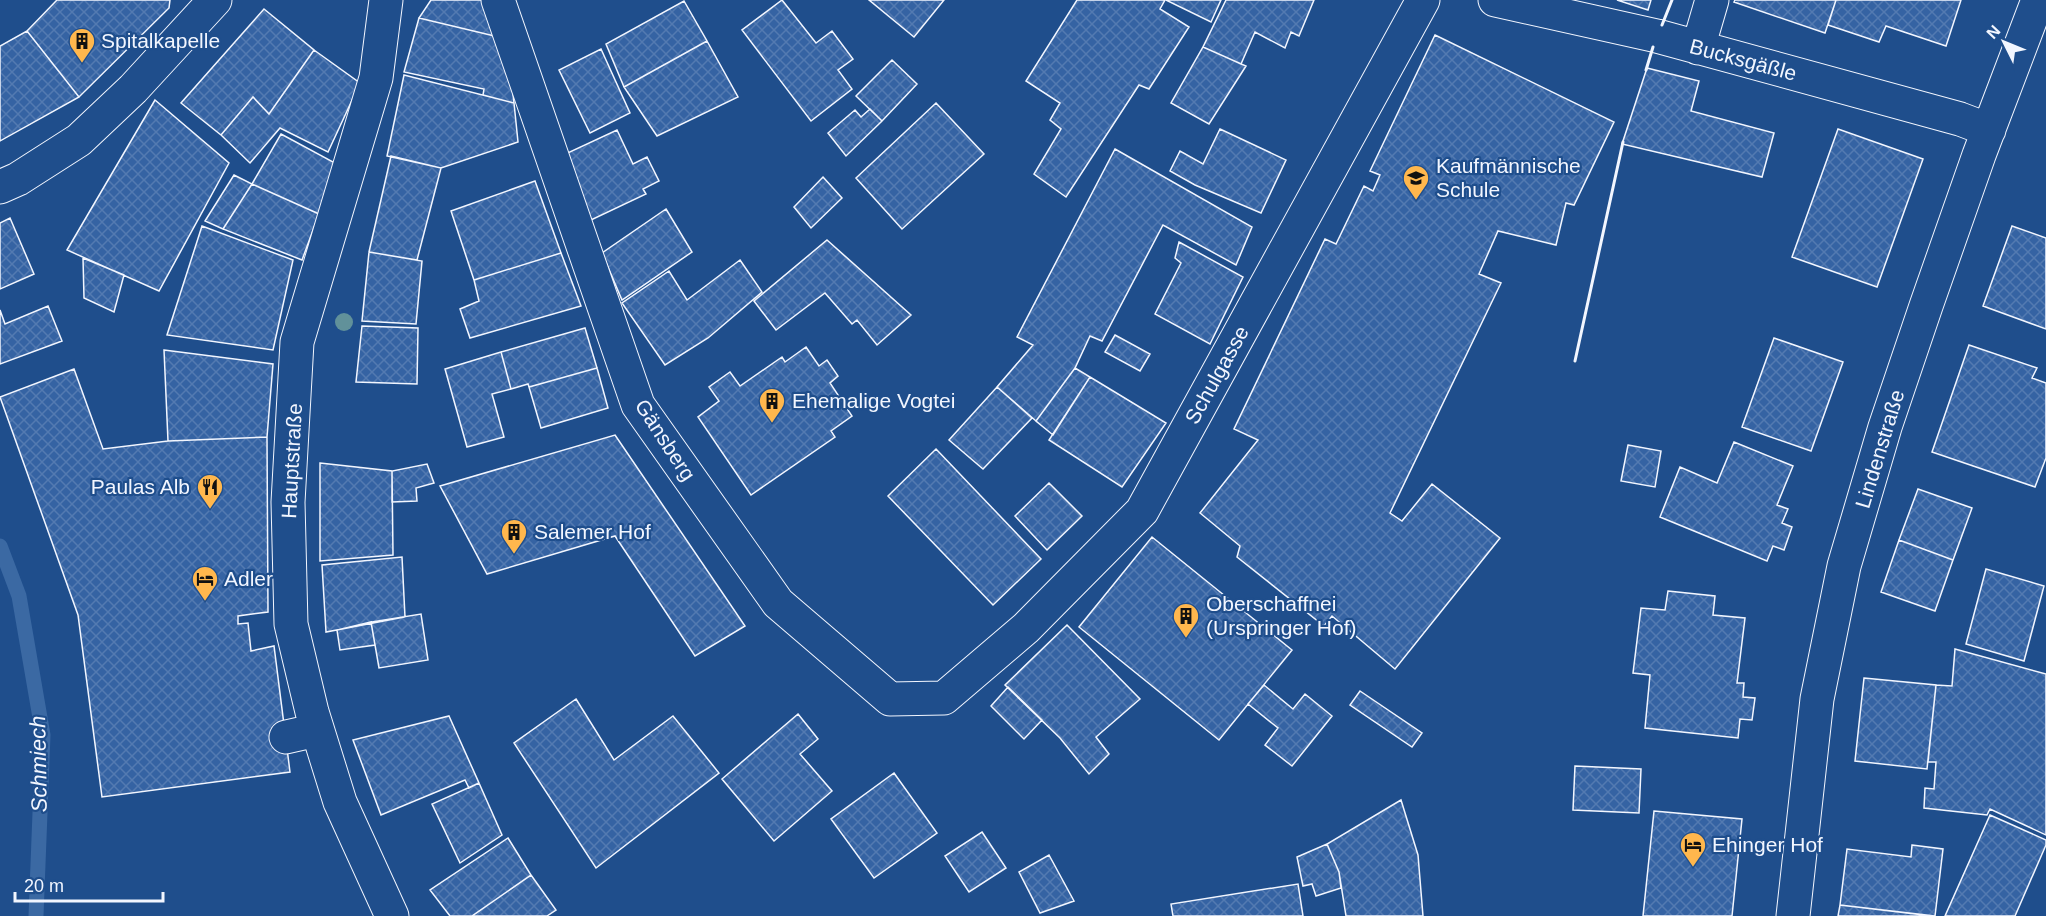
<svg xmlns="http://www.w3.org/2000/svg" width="2046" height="916" font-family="Arial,sans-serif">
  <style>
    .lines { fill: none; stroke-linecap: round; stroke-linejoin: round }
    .stream { stroke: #3b69a3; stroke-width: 15 }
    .building { fill: url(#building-cross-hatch); stroke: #f2f6ff; stroke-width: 1.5 }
    .minor-casing { stroke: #f2f6ff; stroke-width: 35 }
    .minor { stroke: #1f4e8c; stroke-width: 33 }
    .wall { stroke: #f2f6ff; stroke-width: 3 }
    .tree { fill: #61919a }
    .labels { text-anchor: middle; stroke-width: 4.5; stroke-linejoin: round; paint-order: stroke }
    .poi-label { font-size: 21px; fill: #f2f6ff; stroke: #1f4e8c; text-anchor: start }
    .street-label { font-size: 21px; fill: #f2f6ff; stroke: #1f4e8c }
    .water-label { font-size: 22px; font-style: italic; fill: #f2f6ff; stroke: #1f4e8c }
  </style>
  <defs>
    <pattern id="building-cross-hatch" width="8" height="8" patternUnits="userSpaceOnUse" patternTransform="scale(1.5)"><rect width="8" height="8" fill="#3563a3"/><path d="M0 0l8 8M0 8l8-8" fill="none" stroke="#537ab1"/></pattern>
  </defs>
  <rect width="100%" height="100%" fill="#1f4e8c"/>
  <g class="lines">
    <path class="stream" d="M0,546l19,50 24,139 -7,181"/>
  </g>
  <path class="building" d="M57,0h113l-1,8 -90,89 -52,-66z
    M431,0h62l14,39 -88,-21z
    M782,0l34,43 16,-12 21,28 -15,11 14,19 -41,32 -69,-91z
    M869,0h75l-30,37z
    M1077,0h88l-5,9 29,18 -40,62 -10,-4 -73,112 -32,-23 27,-45 -11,-9 10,-17 -34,-22z
    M1166,0h55l-10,22z
    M1226,0h88l-15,36 -8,-4 -6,16 -30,-16 -14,32 -38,-17z
    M1617,0h34l-3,10z
    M1735,0h101l-11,33 -91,-31z
    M1836,0h125l-15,46 -60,-20 -7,16 -51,-17z
    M684,1l23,40 -83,46 -18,-43z
    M264,9l50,41 -45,64 -16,-17 -32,38 -40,-32z
    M419,18l88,21 7,64 -31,-8 1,-6 -80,-17z
    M27,31l52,66 -79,44v-95z
    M1435,35l179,87 -40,83 -8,-2 -10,42 -58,-14 -19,43 22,9 -111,230 12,8 30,-37 68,54 -105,131 -63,-53 -8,10 -87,-69 3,-11 -40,-33 58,-73 -24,-11 91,-190 11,5 28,-58 9,5 7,-16 -10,-4z
    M707,41l31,56 -81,39 -33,-49z
    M1203,47l43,19 -37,58 -38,-21z
    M601,49l29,64 -40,20 -31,-63z
    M314,50l46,33 -32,69 -48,-24 -30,35 -29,-28 32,-38 16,17z
    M892,60l25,24 -35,37 -26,-25z
    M1647,68l52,13 -8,30 83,22 -12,44 -140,-33z
    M404,75l110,28 4,39 -77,26 -54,-12z
    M155,100l74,63 -70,128 -92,-41z
    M936,103l48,51 -82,75 -46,-51z
    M870,109l12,12 -36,35 -18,-23 27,-23 6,7z
    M1220,129l66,31 -25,53 -66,-28 -25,-14 10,-20 23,13z
    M1838,129l85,30 -46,128 -85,-30z
    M617,130l16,34 14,-7 12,24 -16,8 3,5 -55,26 -30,-64z
    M281,134l54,29 -16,51 -67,-30z
    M1115,149l137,78 -16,38 -73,-40 -61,116 -12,-5 -15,32 -39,53 -39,-34 36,-42 -16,-8z
    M391,156l50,12 -24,92 -48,-8z
    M234,175l18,9 -29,45 -18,-8z
    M823,177l19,21 -31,30 -17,-21z
    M535,181l26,72 -87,27 -23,-69z
    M252,184l67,30 -17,46 -79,-31z
    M666,209l26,43 -70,48 -20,-47z
    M10,218l24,56 -34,15v-66z
    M202,226l91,34 -20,90 -106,-15z
    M2012,226l34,12v91l-63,-23z
    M827,240l84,75 -34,30 -20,-25 -5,4 -27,-31 -49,37 -22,-29z
    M1179,242l64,35 -33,67 -55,-30 26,-51 -6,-5z
    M369,252l53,9 -6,63 -54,-3z
    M561,253l20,53 -111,32 -10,-29 19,-8 -5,-21z
    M83,258l41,17 -10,37 -30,-14z
    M740,260l22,32 -54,46 -43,27 -43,-62 47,-32 18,29z
    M48,306l14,35 -62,23v-54l5,14z
    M362,326l56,2 -1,56 -61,-2z
    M585,328l12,40 -68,19 -1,-3 -17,5 -10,-37z
    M1115,335l35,19 -10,17 -35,-19z
    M1774,338l69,24 -32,89 -69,-24z
    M1969,345l68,23 -5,10 14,5v75l-11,29 -103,-35z
    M806,347l13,19 8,-6 11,16 -8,7 22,33 -21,15 4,6 -84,58 -53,-78 21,-16 -10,-14 21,-15 10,14 42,-29 3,5z
    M164,350l109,14 -6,73 -99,4z
    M501,352l10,37 -19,5 12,43 -37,10 -22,-78z
    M597,368l11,40 -67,20 -12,-41z
    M1075,368l15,9 -37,58 -17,-14z
    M74,369l29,80 65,-8 99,-4 1,175 -30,4v8l10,-1 3,28 23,-5 16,126 -188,25 -24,-182 -78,-218z
    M1090,377l76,46 -44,64 -73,-47z
    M997,387l35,31 -49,51 -34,-29z
    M615,435l130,191 -50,30 -80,-120 -128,38 -47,-88z
    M1734,442l59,24 -16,39 11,4 -6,14 10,4 -8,23 -11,-4 -6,15 -107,-44 20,-50 37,16z
    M1628,445l33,6 -6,36 -34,-6z
    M936,449l105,110 -48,46 -105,-109z
    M320,463l72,8 1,84 -73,6z
    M427,464l7,19 -18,5 1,13 -25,1v-31z
    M1049,483l33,33 -35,34 -32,-34z
    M1918,489l54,19 -19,52 -54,-20z
    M1152,537l140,113 -73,90 -140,-113z
    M1899,540l54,20 -18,51 -54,-19z
    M402,557l3,60 -79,15 -4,-67z
    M1986,569l58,17 -20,75 -58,-17z
    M1668,591l47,5 -2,19 32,3 -8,65h7l-1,14 12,1 -3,22 -12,-1 -2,19 -93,-10 5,-53 -17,-2 8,-65 24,2z
    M421,614l7,46 -49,8 -8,-46z
    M371,622l4,23 -35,5 -3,-20z
    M1067,625l73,74 -44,38 13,17 -20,20 -29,-36 -55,-53z
    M1955,649l91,25v161l-56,-26 -3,6 -63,-7 1,-20 9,1 2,-27h-8l8,-77 16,1z
    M1864,678l72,7 -9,84 -72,-8z
    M1264,685l29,24 12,-15 27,22 -40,50 -27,-21 13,-17 -30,-24z
    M1008,687l34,33 -18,19 -33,-33z
    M1360,691l62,42 -10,14 -62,-42z
    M576,699l38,61 59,-44 46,57 -123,95 -82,-125z
    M798,714l20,25 -18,15 32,37 -58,50 -52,-62z
    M449,716l30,67 -10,5 -4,-8 -84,35 -28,-75z
    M1575,766l66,3 -2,44 -66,-3z
    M894,773l43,60 -63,45 -43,-59z
    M479,783l23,52 -42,28 -28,-59z
    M1401,800l17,55 5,61h-77l-7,-44 -12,-28z
    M1654,811l88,8 -10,97h-89z
    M1990,815l56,25v5l-31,71h-70z
    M982,832l24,36 -37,24 -24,-36z
    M508,838l23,37 -59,41h-22l-20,-26z
    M1327,844l12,28 2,16 -25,8 -4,-12 -9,2 -6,-29z
    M1912,845l31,4 -8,67 -95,-11 7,-56 64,8z
    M1049,855l25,46 -34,12 -21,-41z
    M531,875l25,35 -9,6h-75z
    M1298,884l5,32h-130l-2,-12z
    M1840,905l92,11h-94z"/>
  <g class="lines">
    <g class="minor-casing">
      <path id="minor" d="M386,0l-10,78 -79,264 -9,160 3,122 21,88 28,90 52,114
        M498,0l140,405 140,198 112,96 54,-1 82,-70 116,-117 281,-511
        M1495,0l162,36 303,83 29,11
        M1698,48l14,-48
        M0,187l18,-8 61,-39 54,-51 82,-89
        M286,737l31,-7
        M1793,916l24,-217 27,-133 41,-139 41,-121 53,-151 59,-155"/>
    </g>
    <use href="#minor" class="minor"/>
    <path class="wall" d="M1662,25l10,-25
      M1646,70l7,-23
      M1575,361l48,-219"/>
  </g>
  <circle class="tree" cx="344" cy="322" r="9"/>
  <defs>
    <g id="building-pin" transform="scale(1.35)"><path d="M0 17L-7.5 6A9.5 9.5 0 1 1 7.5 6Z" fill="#ffb74d" stroke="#1f4e8c"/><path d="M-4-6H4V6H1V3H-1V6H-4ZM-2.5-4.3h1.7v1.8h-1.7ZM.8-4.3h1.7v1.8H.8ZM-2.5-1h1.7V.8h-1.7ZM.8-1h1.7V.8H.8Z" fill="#111"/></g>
    <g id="school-pin" transform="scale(1.35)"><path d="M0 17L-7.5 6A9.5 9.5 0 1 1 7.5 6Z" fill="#ffb74d" stroke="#1f4e8c"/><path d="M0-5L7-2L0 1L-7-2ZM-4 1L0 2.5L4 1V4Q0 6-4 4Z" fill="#111"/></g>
    <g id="restaurant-pin" transform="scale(1.35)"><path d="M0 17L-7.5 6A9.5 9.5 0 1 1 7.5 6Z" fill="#ffb74d" stroke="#1f4e8c"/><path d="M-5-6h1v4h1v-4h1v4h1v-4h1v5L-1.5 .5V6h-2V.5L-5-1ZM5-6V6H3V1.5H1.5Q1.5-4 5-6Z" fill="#111"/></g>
    <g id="hotel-pin" transform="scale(1.35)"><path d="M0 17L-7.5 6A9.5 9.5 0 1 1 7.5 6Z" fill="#ffb74d" stroke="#1f4e8c"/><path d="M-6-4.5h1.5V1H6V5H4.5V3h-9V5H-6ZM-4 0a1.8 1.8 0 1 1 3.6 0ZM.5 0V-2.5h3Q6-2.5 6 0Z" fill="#111"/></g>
  </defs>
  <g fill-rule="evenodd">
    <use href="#building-pin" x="82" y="41"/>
    <use href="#school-pin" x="1416" y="178"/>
    <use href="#building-pin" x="772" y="401"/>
    <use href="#restaurant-pin" x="210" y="487"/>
    <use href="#building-pin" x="514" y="532"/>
    <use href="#hotel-pin" x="205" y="579"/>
    <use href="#building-pin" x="1186" y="616"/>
    <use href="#hotel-pin" x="1693" y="845"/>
  </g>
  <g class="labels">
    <g class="poi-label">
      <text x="101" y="48">Spitalkapelle</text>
      <text x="1436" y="173">Kaufmännische<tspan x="1436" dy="24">Schule</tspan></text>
      <text x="792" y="408">Ehemalige Vogtei</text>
      <text x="190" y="494" text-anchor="end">Paulas Alb</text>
      <text x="534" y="539">Salemer Hof</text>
      <text x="224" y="586">Adler</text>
      <text x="1206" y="611">Oberschaffnei<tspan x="1206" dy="24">(Urspringer Hof)</tspan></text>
      <text x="1712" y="852">Ehinger Hof</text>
    </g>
    <g class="street-label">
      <text transform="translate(1743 60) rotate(15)" y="7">Bucksgäßle</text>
      <text transform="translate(1217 375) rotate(-61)" y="7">Schulgasse</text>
      <text transform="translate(665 440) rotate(57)" y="7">Gänsberg</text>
      <text transform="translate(1880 449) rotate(-73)" y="7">Lindenstraße</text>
      <text transform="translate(292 461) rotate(-87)" y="7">Hauptstraße</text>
    </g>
    <g class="water-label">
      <text transform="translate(38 764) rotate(-91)" y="8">Schmiech</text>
    </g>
  </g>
  <g transform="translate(2004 42) rotate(313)" stroke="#1f4e8c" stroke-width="4.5" paint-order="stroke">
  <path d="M0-4.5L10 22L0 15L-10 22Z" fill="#f2f6ff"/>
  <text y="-9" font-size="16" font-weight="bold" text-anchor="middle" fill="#f2f6ff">N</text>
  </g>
  <path d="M15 892v9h148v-9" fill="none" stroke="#f2f6ff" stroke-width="3"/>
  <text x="24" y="892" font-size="18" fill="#f2f6ff" stroke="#1f4e8c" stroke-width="4.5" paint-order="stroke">20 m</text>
</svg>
